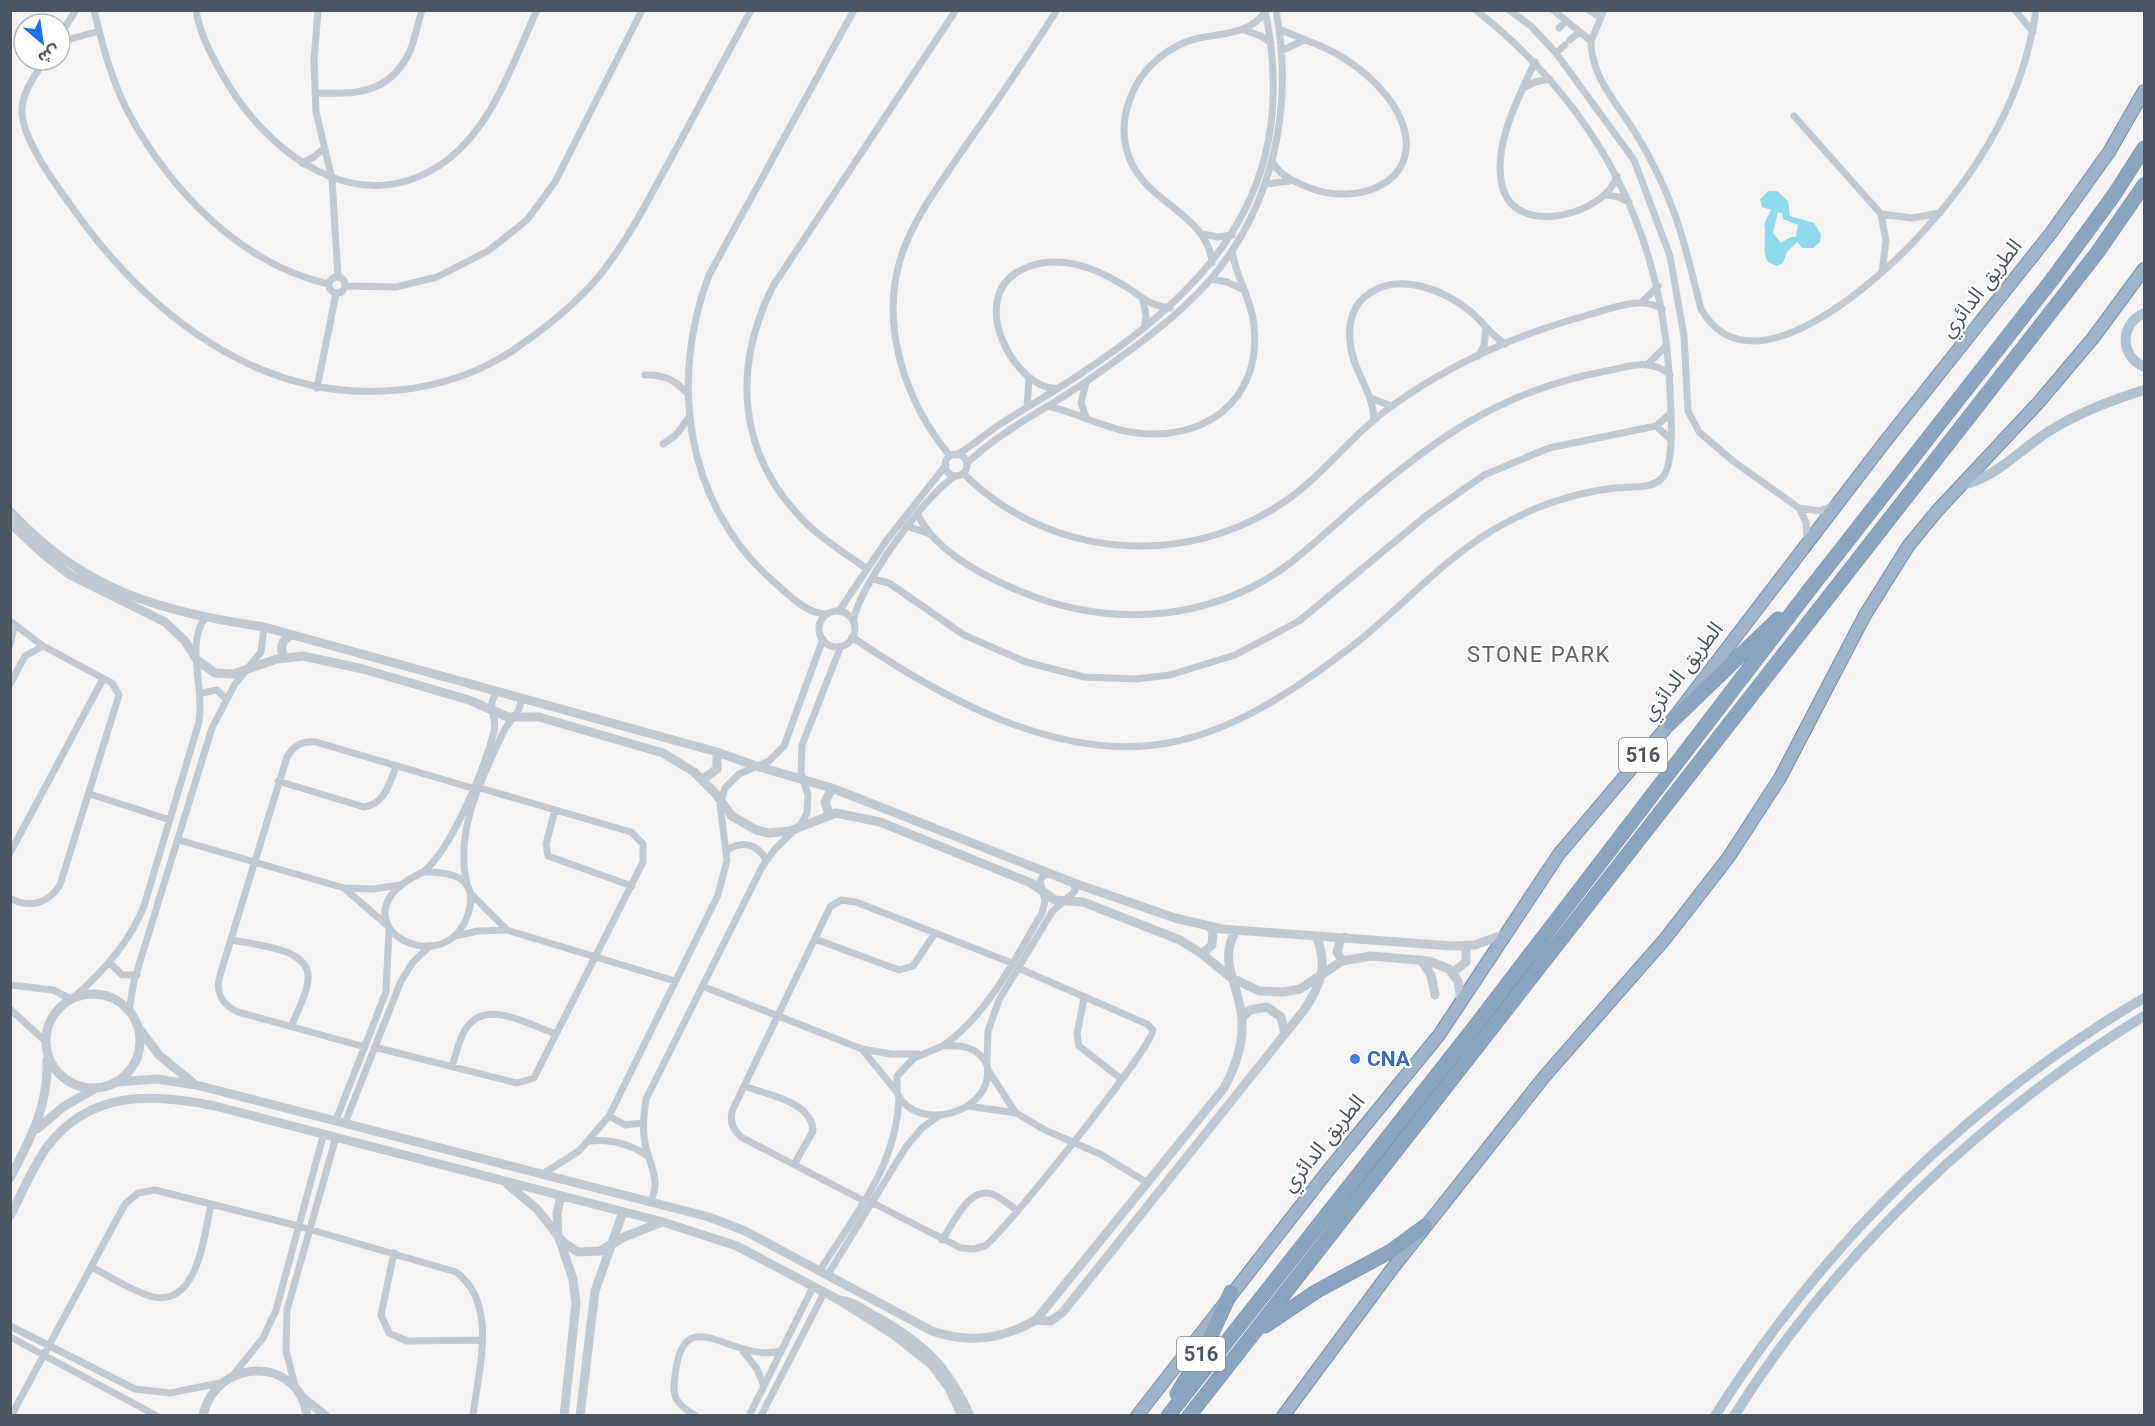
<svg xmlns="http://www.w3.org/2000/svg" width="2155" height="1426" font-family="Roboto,'Noto Sans Arabic',sans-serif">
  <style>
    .water { fill: #90daee; fill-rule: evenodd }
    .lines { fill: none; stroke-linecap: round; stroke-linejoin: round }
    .trunk-casing { stroke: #7690ad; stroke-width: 14 }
    .motorway-casing { stroke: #7690ad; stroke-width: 15 }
    .minor { stroke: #c1cad2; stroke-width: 7 }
    .tertiary { stroke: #c1cad2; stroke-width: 9 }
    .primary { stroke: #b3c2d1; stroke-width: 10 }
    .trunk { stroke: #9fb4c9; stroke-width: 12 }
    .motorway { stroke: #8ba5c1; stroke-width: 14 }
    .shop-dot { fill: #3f7fe0; stroke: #fff; stroke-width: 2 }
    .labels { text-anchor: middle; stroke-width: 4.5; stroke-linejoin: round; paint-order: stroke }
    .shield { fill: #fff; stroke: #808990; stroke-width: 1.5 }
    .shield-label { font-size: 20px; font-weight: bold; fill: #4a5661 }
    .street-label { font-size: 21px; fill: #4a5661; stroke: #fff }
    .shop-label { font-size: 21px; font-weight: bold; fill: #366cbe; stroke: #fff; text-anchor: start }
    .neighbourhood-label { font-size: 22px; letter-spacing: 1.5px; fill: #5f6368; stroke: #fff }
  </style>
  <rect width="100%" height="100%" fill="#f5f3f3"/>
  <path class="water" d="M1769,191h8l11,10 2,15 24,7 7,11 -1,8 -7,6h-11l-5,-6 -10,10 -4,11 -6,3 -9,-4c-7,-11 -1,-25 -4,-38l7,-14 -9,-3 -2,-8zM1778,212l4,1 1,6 15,6 -2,12h-5l-10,6 -8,-10z"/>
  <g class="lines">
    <g class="trunk-casing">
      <path id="trunk" d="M1137,1416l190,-244 112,-137 120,-181 111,-131 214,-280 167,-210 58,-81 35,-61
        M1283,1416l109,-147 152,-192 121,-138 63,-81 52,-80 85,-163 44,-70 28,-34 102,-109 54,-64 51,-69"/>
    </g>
    <g class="motorway-casing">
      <path id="motorway" d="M1670,723l108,-104
        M1265,1326l52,-35 74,-40 34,-25
        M1177,1394l33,-56 21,-46
        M1168,1416l298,-378 344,-449 241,-308 63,-86 30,-47
        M1189,1416l908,-1163 47,-68"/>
    </g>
    <path class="minor" d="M94,10c8,34 17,68 33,100 41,78 113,154 201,174
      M196,10c3,22 15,45 26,64 43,78 136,151 224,87 47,-35 67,-99 91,-151
      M318,10l-4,51 2,51 16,67 6,98
      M1509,10l22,16 25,27 78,107 36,96 14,80 4,75 11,21 34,29 66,47 21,3 12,-5
      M1553,10l38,31c0,37 27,63 45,93 10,16 18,32 26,49 19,41 28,83 39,126 50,88 178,-29 220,-75 26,-28 49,-58 68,-91 25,-42 40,-84 47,-133
      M1589,10l11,7
      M2015,10l18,22
      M1559,28l7,-7
      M1244,30l17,6 10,7
      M60,35l16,-25
      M1570,40l9,-8
      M1591,41l13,-31
      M60,42l39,-11
      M1281,51l23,-11
      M1556,53l9,-8
      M45,60c-9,14 -23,32 -23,50 -1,28 34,75 50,97 75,107 189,197 326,183 40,-4 80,-17 114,-39 31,-21 64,-47 88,-76 28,-35 48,-75 69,-113 27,-51 55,-101 82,-152
      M1535,62c-17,36 -44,87 -32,127 15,49 103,25 114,-13
      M1525,87l10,-5 15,-3
      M315,93c39,1 72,2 93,-38 7,-13 9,-30 14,-45
      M1794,116l87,98 5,27 -4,31
      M302,163l12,-6 10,-9
      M1273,163c9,14 22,19 37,25 45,18 112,-4 93,-63 -9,-28 -37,-53 -61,-68 -20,-13 -42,-18 -63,-28
      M1266,184l24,-3
      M1606,195l13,2 10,5
      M1881,214l31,4 28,-5
      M1203,234l15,3 14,-2
      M1212,263c-3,-46 -63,-60 -81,-101 -9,-20 -9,-42 -1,-63 10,-30 38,-54 69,-61 25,-5 51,-4 66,-26
      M329 285a8 8 0 1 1 16 0a8 8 0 1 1-16 0Z
      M1211,279l16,3 15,7
      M345,286l51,1 41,-10 51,-26 39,-31 28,-38 87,-172
      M1143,300l3,16 -2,12
      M1642,302l16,-16
      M1478,356l6,-10 2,-18
      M1648,364l18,-18
      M645,375c18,-1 30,5 42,18
      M317,388l19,-94
      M1058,388c-40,5 -94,-89 -37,-118 34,-18 74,-3 104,16 16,10 25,20 45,22
      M1371,398l20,8
      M1047,406c29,6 54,21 83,26 72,12 132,-30 124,-106 -2,-26 -18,-48 -22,-75
      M1027,407l2,-28
      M1086,417l-5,-14 5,-21
      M1374,419c-1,-28 -22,-49 -24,-78 -2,-18 3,-38 20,-48 31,-21 76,-2 101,19 12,10 20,23 34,32
      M1656,426l14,13
      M663,444l13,-9 13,-18
      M945 465a11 11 0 1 1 22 0a11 11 0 1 1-22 0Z
      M956,455c13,-7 25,-17 37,-26 14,-10 28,-18 43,-27 154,-94 270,-194 229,-392
      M950,456c-44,-53 -71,-130 -49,-199 12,-38 37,-70 59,-103 33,-47 66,-95 97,-144
      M967,463c36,-34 80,-54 120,-82 43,-30 89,-62 123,-101 64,-75 84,-174 66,-270
      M964,474c84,84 221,96 320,28 40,-27 68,-68 108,-96 58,-42 127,-72 196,-91 22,-6 53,-20 74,-6
      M1799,508l7,14 1,20
      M918,515c18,37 67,62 104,77 72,30 153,31 224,-2 42,-19 74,-53 108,-82 80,-69 146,-117 252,-137 22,-4 46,-14 64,4
      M907,526l23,8
      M867,569c-21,-15 -44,-29 -62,-47 -68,-68 -73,-154 -32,-236l183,-276
      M873,579l16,4 75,52 62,27 58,15 52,2 34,-4 65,-20 64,-34 128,-106 57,-40 65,-27 107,-22 15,-13
      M839,611l47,-70 60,-76
      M819 629a18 18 0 1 1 36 0a18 18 0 1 1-36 0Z
      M827,614c-21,0 -38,-19 -53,-32 -89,-77 -105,-202 -65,-307l145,-265
      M10,621l33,25 69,37 7,12 -59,190c-12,19 -31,24 -50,13
      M853,621c7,-36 71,-125 102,-145
      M852,637c88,60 206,126 316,106 66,-12 127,-53 179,-93 51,-38 91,-87 146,-120 37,-22 79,-37 122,-42 15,-2 38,2 48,-11 12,-17 8,-66 7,-86 -6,-158 -71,-283 -194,-381
      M10,645l3,-12 -1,-11
      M10,684l15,-28 18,-10
      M202,693l15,-3 9,9
      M278,781l86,26c21,-3 25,-23 32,-40
      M90,794l80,26
      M555,810l-9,34 2,12 84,30
      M179,840l165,48 29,1 27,-4
      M727,850c15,-10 31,-6 39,10
      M10,853l93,-174
      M423,872c29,-1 57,6 45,42 -24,74 -143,4 -45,-42z
      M423,872c29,-23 61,-103 71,-140 4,-15 -9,-26 3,-39
      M467,884c-13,-53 15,-107 37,-153 6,-13 17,-17 17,-32
      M344,888l44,38
      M471,894l36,36
      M455,936l23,-5 29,-1 168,51
      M815,939l84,31 14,-4 22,-33
      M232,940c23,5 80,8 76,40 -1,15 -11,31 -16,45
      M109,962l13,13h15
      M10,985l43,5 18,9
      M702,986l160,63 29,5h27
      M73,998c29,-25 57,-56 71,-92l55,-184c6,-35 -14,-77 6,-104
      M1084,998l-7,36 2,12 41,32
      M10,1009l35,32
      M129,1011l5,-30 78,-253 23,-44 26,-32 3,-25
      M943,1046c18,-1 35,0 44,19 9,47 -70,70 -90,28v-17l17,-18z
      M943,1046c46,-33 71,-86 99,-133l3,-12 -5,-20 3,-5 8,-3
      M365,1047l-127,-35c-16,-7 -23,-20 -18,-37l67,-218c7,-12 15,-16 29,-15l156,46
      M374,1047l143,36 17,-5 109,-216v-18l-12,-12 -151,-44
      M862,1049l34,42
      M987,1062l1,-31 11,-31 53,-88 23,-21 -1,-8
      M452,1066c4,-12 7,-26 13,-36 20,-33 64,-5 91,4
      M988,1070l28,43
      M744,1086c23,9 68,15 69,45l-18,32
      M968,1106l48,7 29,17 55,24 48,29
      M609,1116l16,9 18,-2
      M336,1120l50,-128 3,-62
      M345,1123l56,-142 12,-19 17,-16
      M590,1141c22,-2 40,3 58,15
      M541,1175l38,-24 30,-35 109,-221 9,-35 -7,-55 5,-17 14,-14 30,-13 15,-15 39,-107
      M864,1201l-123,-64c-9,-8 -12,-17 -8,-28l97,-202 11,-7 15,2 156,61
      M871,1202l90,46 12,1 12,-3c21,-16 167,-198 168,-216l-6,-6 -129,-56
      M649,1203c14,-20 0,-39 -4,-60 -3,-15 -1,-29 1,-44l116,-232 13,-18 26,-25 6,-11 1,-18 -7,-22 1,-28 39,-99
      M942,1240c11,-15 26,-54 50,-46 9,3 17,11 25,16
      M394,1253l-13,62 8,18 18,8 74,-1
      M92,1267c18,10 38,23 58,29 48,14 54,-61 61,-92
      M819,1272c36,-58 77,-104 80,-174
      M827,1276l79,-129 16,-19 18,-13
      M10,1326l125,63 35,4 50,-10
      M10,1337l147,79
      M743,1351l14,18 6,15
      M234,1374l29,-36 13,-28 48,-177
      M295,1385l-9,-34 1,-41 49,-173
      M11,1416l114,-212 13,-11 17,-3 143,36 158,46c43,32 22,98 17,144
      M696,1416c-11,-7 -22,-13 -22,-28 5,-98 55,-23 107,-37
      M749,1416l64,-129
      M761,1416l63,-123"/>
    <path class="tertiary" d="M10,511c74,81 151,100 254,116l453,125 39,14 76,22 242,95 101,35 47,11 230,17 23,-1 30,-11
      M10,523l33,31 27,21 95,47 20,19 12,19 18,13 18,1 44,-15 26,-3 60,13 106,31 39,17h31l124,36 31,19 21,21 17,23 24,14 13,3 21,-2 46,-18 44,9 151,61 24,17 28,2 97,38 22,14 28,23 29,14 24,1 17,-3 42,-28 29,-5 58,5 20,8 9,12 3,20
      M284,657c-5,-9 -2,-18 8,-22
      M703,779l14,-10v-17
      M829,814l-4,-12 7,-14
      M1202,954l10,-9 1,-13 -4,-6
      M1421,960l10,15 4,20
      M1342,961l-5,-9 3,-11 5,-4
      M1453,972l13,-10v-16
      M46 1041a47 47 0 1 1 94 0a47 47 0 1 1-94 0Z
      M1242,1018l8,-8 17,-3 14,10 4,17
      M141,1031l18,24 33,27
      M117,1082l40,-3 39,6 513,132 36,14 187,100c38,13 70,8 104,-11l188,-232c14,-25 22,-53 16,-82 -6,-29 -20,-47 -4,-76
      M37,1129l26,-22 31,-18
      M10,1178c20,-38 39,-73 37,-118
      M507,1184l30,25 26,33 15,10 22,-1 24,-14 38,-15
      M561,1196l-4,17 1,22 15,44 3,24 -12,113
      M10,1216c12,-23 22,-48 37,-69 43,-57 105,-54 168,-41l448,116 74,24 102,54 55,35 38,30 17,23 13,28
      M839,1300c14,1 26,11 38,17 47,27 70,48 93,99
      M1036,1320l15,1 12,-9 241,-302c16,-23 25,-46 12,-73
      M302,1397l24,19
      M203,1416c12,-59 97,-61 104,0
      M580,1416l15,-125 28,-79"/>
    <path class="primary" d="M2144,313c-25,12 -24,43 0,54
      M1961,485c35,-6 60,-37 90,-55 29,-18 61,-30 93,-40
      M1715,1416c108,-172 255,-316 429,-418
      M1734,1416c101,-161 248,-301 410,-400"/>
    <use href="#trunk" class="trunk"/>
    <use href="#motorway" class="motorway"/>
  </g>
  <circle class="shop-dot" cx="1355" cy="1059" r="6"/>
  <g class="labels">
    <g class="shield">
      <rect x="1619" y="738" width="48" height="34" rx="4.5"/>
      <rect x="1177" y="1337" width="48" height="34" rx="4.5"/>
    </g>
    <g class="shield-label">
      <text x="1643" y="762">516</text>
      <text x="1201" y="1361">516</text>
    </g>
    <g class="street-label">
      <text transform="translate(1981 288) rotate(-52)" y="7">الطريق الدائري</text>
      <text transform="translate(1682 671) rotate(-52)" y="7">الطريق الدائري</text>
      <text transform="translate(1323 1143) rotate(-51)" y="7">الطريق الدائري</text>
    </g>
    <g class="shop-label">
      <text x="1367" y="1066">CNA</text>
    </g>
    <g class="neighbourhood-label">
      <text x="1539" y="662">STONE PARK</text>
    </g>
  </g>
  <rect width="2155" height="1426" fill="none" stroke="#4a5661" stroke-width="24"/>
  <g transform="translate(42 42) rotate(151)"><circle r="28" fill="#ffffff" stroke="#b7bbc0" stroke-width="1.5"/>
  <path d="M0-4.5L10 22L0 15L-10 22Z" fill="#1a73e8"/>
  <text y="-9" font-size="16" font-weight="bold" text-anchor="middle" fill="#4a5661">ش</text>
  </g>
</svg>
